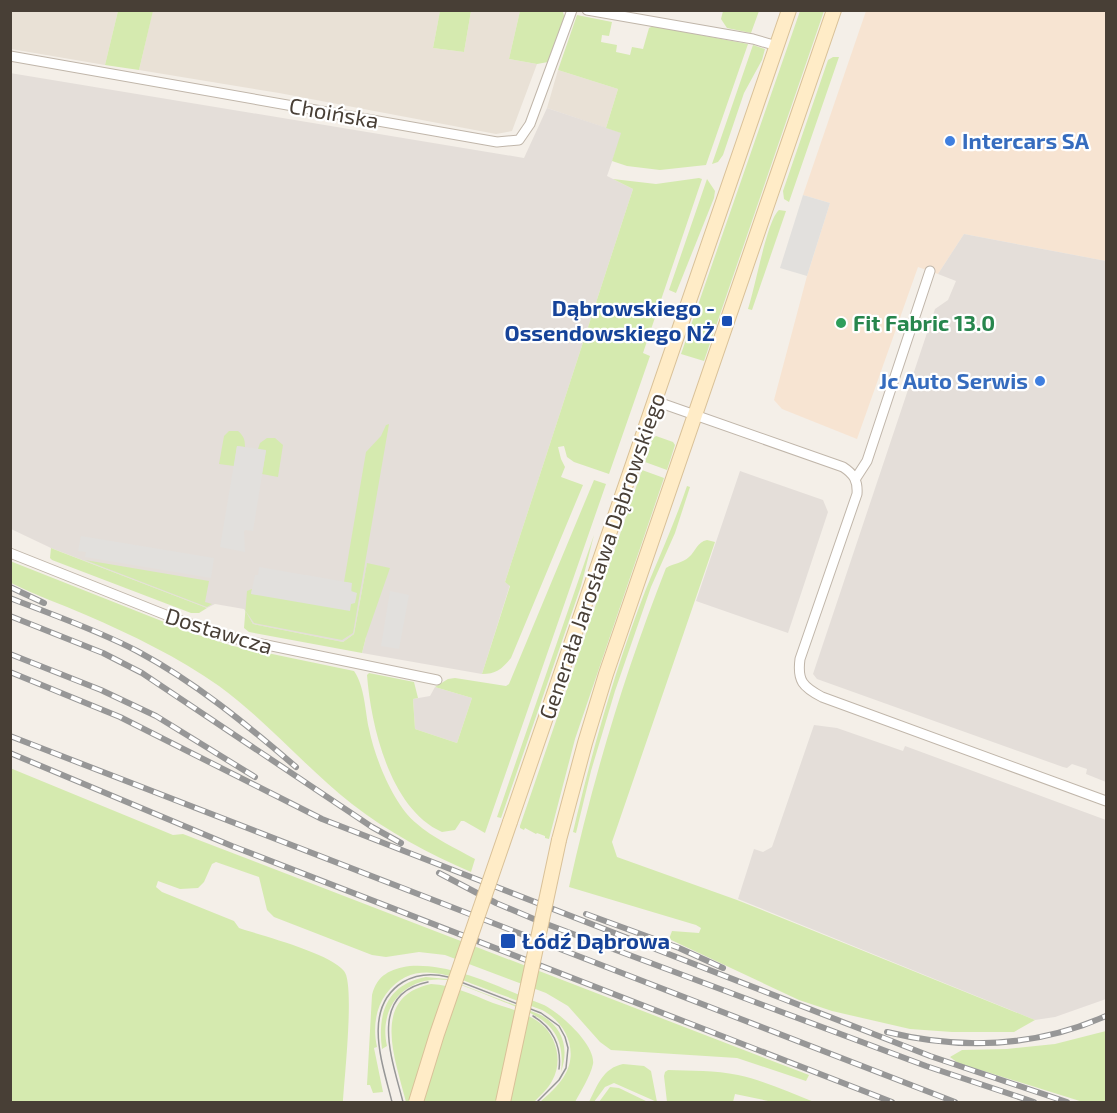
<svg xmlns="http://www.w3.org/2000/svg" width="1117" height="1113" font-family="'Exo 2',sans-serif">
  <style>
    .residential { fill: #e9e1d6 }
    .commercial { fill: #f7e4d2 }
    .industrial { fill: #e4ded9 }
    .green { fill: #d5eaaf }
    .parking { fill: #e2e0dd }
    .lines { fill: none; stroke-linecap: round; stroke-linejoin: round }
    .minor-casing { stroke: #c0b6aa; stroke-width: 11 }
    .secondary-casing { stroke: #d9c198; stroke-width: 16 }
    .minor { stroke: #fff; stroke-width: 9 }
    .secondary { stroke: #ffecc7; stroke-width: 14 }
    .tram { stroke: #979797; stroke-width: 1.5 }
    .rail-casing { stroke: #979797; stroke-width: 6 }
    .rail { stroke: #fff; stroke-width: 4; stroke-dasharray: 11; stroke-linecap: butt }
    .secondary-bridge-casing { stroke: #d9c198; stroke-width: 16; stroke-linecap: butt }
    .secondary-bridge { stroke: #ffecc7; stroke-width: 14 }
    .shop-dot { fill: #3f7fe0; stroke: #fff; stroke-width: 2 }
    .transit-dot { fill: #1a4fb4; stroke: #fff; stroke-width: 2 }
    .leisure-dot { fill: #2e9e5b; stroke: #fff; stroke-width: 2 }
    .labels { text-anchor: middle; stroke-width: 4.5; stroke-linejoin: round; paint-order: stroke }
    .street-label { font-size: 22px; fill: #483f36; stroke: #fff }
    .shop-label { font-size: 22px; font-weight: bold; fill: #366cbe; stroke: #fff; text-anchor: start }
    .transit-label { font-size: 22px; font-weight: bold; fill: #164399; stroke: #fff; text-anchor: end }
    .leisure-label { font-size: 22px; font-weight: bold; fill: #27864d; stroke: #fff; text-anchor: start }
  </style>
  <rect width="100%" height="100%" fill="#f4efe8"/>
  <path class="residential" d="M153,10l287,1 -7,37 31,4 7,-41h49l-11,48 28,5 -25,67 -16,3 -217,-41 -140,-23z
    M10,11h108l-13,54 -94,-16z
    M558,70l60,19 -12,39 -59,-20z"/>
  <path class="commercial" d="M866,11h240v250l-142,-27 -26,40 -20,-7 -61,172 -75,-30 -8,-9 33,-124 23,-73 -27,-8z"/>
  <path class="industrial" d="M10,73l514,85 23,-50 75,25 -15,43 26,13 -128,393 5,3 -28,89 -120,-21 4,-16 1,-73 -13,70 -11,8 -90,-18 -9,-15 -29,-5 -8,4 -156,-60 -40,-19z
    M964,234l142,27v521l-20,-8 1,-5 -15,-5 -5,4 -4,-1 -246,-88 -4,-5 122,-365 13,-9 8,-19 -18,-7z
    M740,471l83,29 5,12 -40,121 -92,-32z
    M435,687l37,11 -15,45 -42,-14 -2,-30 17,-3z
    M814,725l23,3 66,23 2,-5 201,74v179l-51,18 -20,3 -297,-121 16,-50 9,3 9,-5z"/>
  <path class="green" d="M554,10l9,2 2,7 -17,43 -11,2 -28,-5 11,-48z
    M118,11h35l-14,59 -34,-5z
    M440,11h31l-7,41 -31,-4z
    M723,11h36l-8,22 -24,-5 -6,-9z
    M800,11h24l-120,350 -23,-7z
    M577,15l35,7 -3,14 -7,-1 -1,7 16,3 -1,7 14,3 2,-8 11,2 6,-21 4,-2 95,18 -42,121 -46,5 -33,-4 -15,-5 9,-28 -15,-5 12,-39 -60,-19z
    M753,45l12,4 -3,11 -18,33 -21,62 -5,7 -6,2z
    M833,57h6l-50,145 -5,-3 -1,-8 45,-131z
    M699,178l3,1 -59,174 7,3 -41,118 -35,-12 -7,-5 -3,-11 -6,1 3,12 4,8 -4,10 22,8 -72,173c-9,11 -15,16 -29,16l28,-88 -5,-4 128,-393 -20,-10 43,5z
    M707,179l8,12 -1,7 -38,95 -7,-3z
    M779,210l7,1 -34,99 -4,-1c7,-20 19,-89 31,-99z
    M389,424l-36,209 -11,7 -88,-17 -9,-13 8,14 90,18 11,-8 13,-71 23,5 -24,69 -4,16 -113,-21 -5,-4 3,-37 5,-2 -1,5 101,9 -1,-20 -7,-1 22,-130 15,-16 5,-11z
    M229,431h9c6,5 7,9 7,16l-8,-1 -3,20 -15,-2 5,-28z
    M656,436l17,6 2,3 -8,25 -22,-8 7,-23z
    M267,438h8l8,7 -5,32 -16,-3 4,-23 -8,-2 2,-6z
    M642,470l22,8 -89,261 -26,100 -4,-1v-2l-8,-3 -1,1 -11,-6 -1,2 -4,-2v-2z
    M594,480l12,4 -121,349 -21,-12h-3l-6,9 -13,2c-52,-23 -71,-106 -75,-157l2,-2 45,9 4,16 -5,1 2,30 42,14 15,-45 -37,-11 13,-8 7,-1 51,8 3,-2z
    M687,486l3,1 -15,46 -24,54 -36,104 -24,80 -15,62 -3,-1c19,-81 43,-166 73,-243 14,-34 29,-67 41,-103z
    M594,535l-13,51 -80,232 -4,-1z
    M707,540l8,2 -103,300 5,15 120,43 298,120 -21,12h-62l-42,-3 -78,-18 -33,-11 -130,-61 3,-8 27,2 2,-5 -5,-3 -127,-38c24,-109 56,-215 97,-319 8,-5 17,-5 23,-11 7,-6 8,-15 18,-17z
    M51,548l10,4 146,56 -8,5h-8l-139,-53 -2,-2z
    M85,560l124,21 -4,21 7,2 -5,3z
    M10,561l182,72 41,13 121,25c11,16 11,40 15,58 6,29 24,75 47,94 17,15 39,25 59,36l-4,13c-42,-18 -83,-40 -119,-68 -47,-37 -85,-83 -133,-118 -41,-29 -87,-51 -133,-71 -25,-11 -51,-20 -75,-32z
    M10,768l163,67 10,-1 626,241 -3,6 -69,-23 -126,-8 -11,-8 -32,-36 -22,-13 -101,-38 -26,-3 -33,5 -14,-2 -98,-38 -7,-7 -8,-33 -43,-15 -4,2 -8,18 -6,6 -18,1 -22,-8 -2,6 6,5 72,29 5,7c24,8 91,25 105,43 11,12 0,110 -1,131h-332z
    M410,966c45,-3 92,23 134,39 16,8 52,40 49,59 -3,13 -12,27 -18,38h-35c8,-7 17,-15 23,-24 17,-25 4,-55 -21,-68 -18,-7 -37,-14 -56,-21 -34,-13 -73,-32 -100,5 -11,15 -13,35 -9,53l-3,1 9,44 -10,1 -3,-8h-3l5,-90c5,-20 18,-26 38,-29z
    M426,977l21,2 94,36c23,13 28,34 20,57 6,-48 -24,-57 -62,-72 -17,-7 -34,-14 -52,-20 -41,-5 -69,26 -60,66l-5,3c-5,-37 6,-65 44,-72z
    M431,984c22,1 42,11 62,19 15,5 34,10 47,20 17,13 23,39 12,58 -4,8 -12,15 -18,21h-128c-10,-41 -37,-105 25,-118z
    M1106,1031v71h-23l-125,-39 -8,-6 12,-7 45,-1 48,-5z
    M623,1064l21,2 7,5 6,31 -43,-19 -9,4 -11,15h-5c8,-16 14,-34 34,-38z
    M668,1070c23,1 47,0 70,5 27,6 51,17 76,27h-41l-38,-8 -2,8h-66l-3,-26 1,-4z
    M610,1087l9,1 29,14h-49z"/>
  <path class="parking" d="M803,195l27,8 -23,73 -27,-8z
    M237,446l29,4 -13,81 -7,-1 -2,1 1,21 -25,-5z
    M81,536l133,22 -3,20 -126,-21 1,-5 -8,-1z
    M259,567l93,16 -1,8 6,2 -2,10 -4,1 -1,7 -99,-17 4,-19h3z
    M390,591l19,4 -10,54 -18,-3z"/>
  <g class="lines">
    <g class="minor-casing">
      <path id="minor" d="M587,10l166,29 24,7
        M10,56l487,86 22,-2 11,-16 42,-114
        M655,401l188,66c11,7 15,14 14,27l-57,165c-3,22 3,28 22,38l284,104
        M856,478l11,-17 63,-190
        M10,553l166,66 52,18 209,43"/>
    </g>
    <g class="secondary-casing">
      <path id="secondary" d="M510,822l279,-812
        M559,840l26,-97 21,-69 228,-664"/>
    </g>
    <use href="#minor" class="minor"/>
    <use href="#secondary" class="secondary"/>
    <path class="tram" d="M533,1016c19,11 29,30 26,53
      M392,1102c-9,-37 -31,-94 11,-120 14,-8 29,-9 45,-5l93,36 18,13 6,11 3,11 -2,20 -7,12 -22,22
      M403,1102c-10,-40 -37,-108 25,-120"/>
    <g class="rail-casing">
      <path id="rail" d="M10,587l34,16
        M10,598c43,17 87,32 127,53 58,31 109,73 159,116
        M10,616l93,37 39,20 230,154 29,16
        M10,654l91,36 55,26 99,61
        M10,672l110,45 202,102 608,237 137,46
        M10,736l945,366
        M10,753l222,93 660,256
        M439,873l57,30 45,19 385,144 108,36
        M586,914l93,34 44,20
        M887,1032c74,18 149,15 219,-16"/>
    </g>
    <use href="#rail" class="rail"/>
    <g class="secondary-bridge-casing">
      <path id="secondary-bridge" d="M416,1102l21,-68 73,-212
        M503,1102l56,-262"/>
    </g>
    <use href="#secondary-bridge" class="secondary-bridge"/>
  </g>
  <g class="shop-dot">
    <circle cx="950" cy="141" r="6"/>
    <circle cx="1040" cy="381" r="6"/>
  </g>
  <g class="transit-dot">
    <rect x="721" y="315" width="12" height="12" rx="3"/>
    <rect x="500" y="933" width="16" height="16" rx="3"/>
  </g>
  <circle class="leisure-dot" cx="841" cy="323" r="6"/>
  <g class="labels">
    <g class="street-label">
      <text transform="translate(334 113) rotate(10)" y="8">Choińska</text>
      <text transform="translate(602 556) rotate(-71)" y="8">Generała Jarosława Dąbrowskiego</text>
      <text transform="translate(219 631) rotate(17)" y="8">Dostawcza</text>
    </g>
    <g class="shop-label">
      <text x="962" y="149">Intercars SA</text>
      <text x="1028" y="389" text-anchor="end">Jc Auto Serwis</text>
    </g>
    <g class="transit-label">
      <text x="715" y="316">Dąbrowskiego -<tspan x="715" dy="25">Ossendowskiego NŻ</tspan></text>
      <text x="522" y="949" text-anchor="start">Łódź Dąbrowa</text>
    </g>
    <g class="leisure-label">
      <text x="853" y="331">Fit Fabric 13.0</text>
    </g>
  </g>
  <rect width="1117" height="1113" fill="none" stroke="#483f36" stroke-width="24"/>
</svg>
